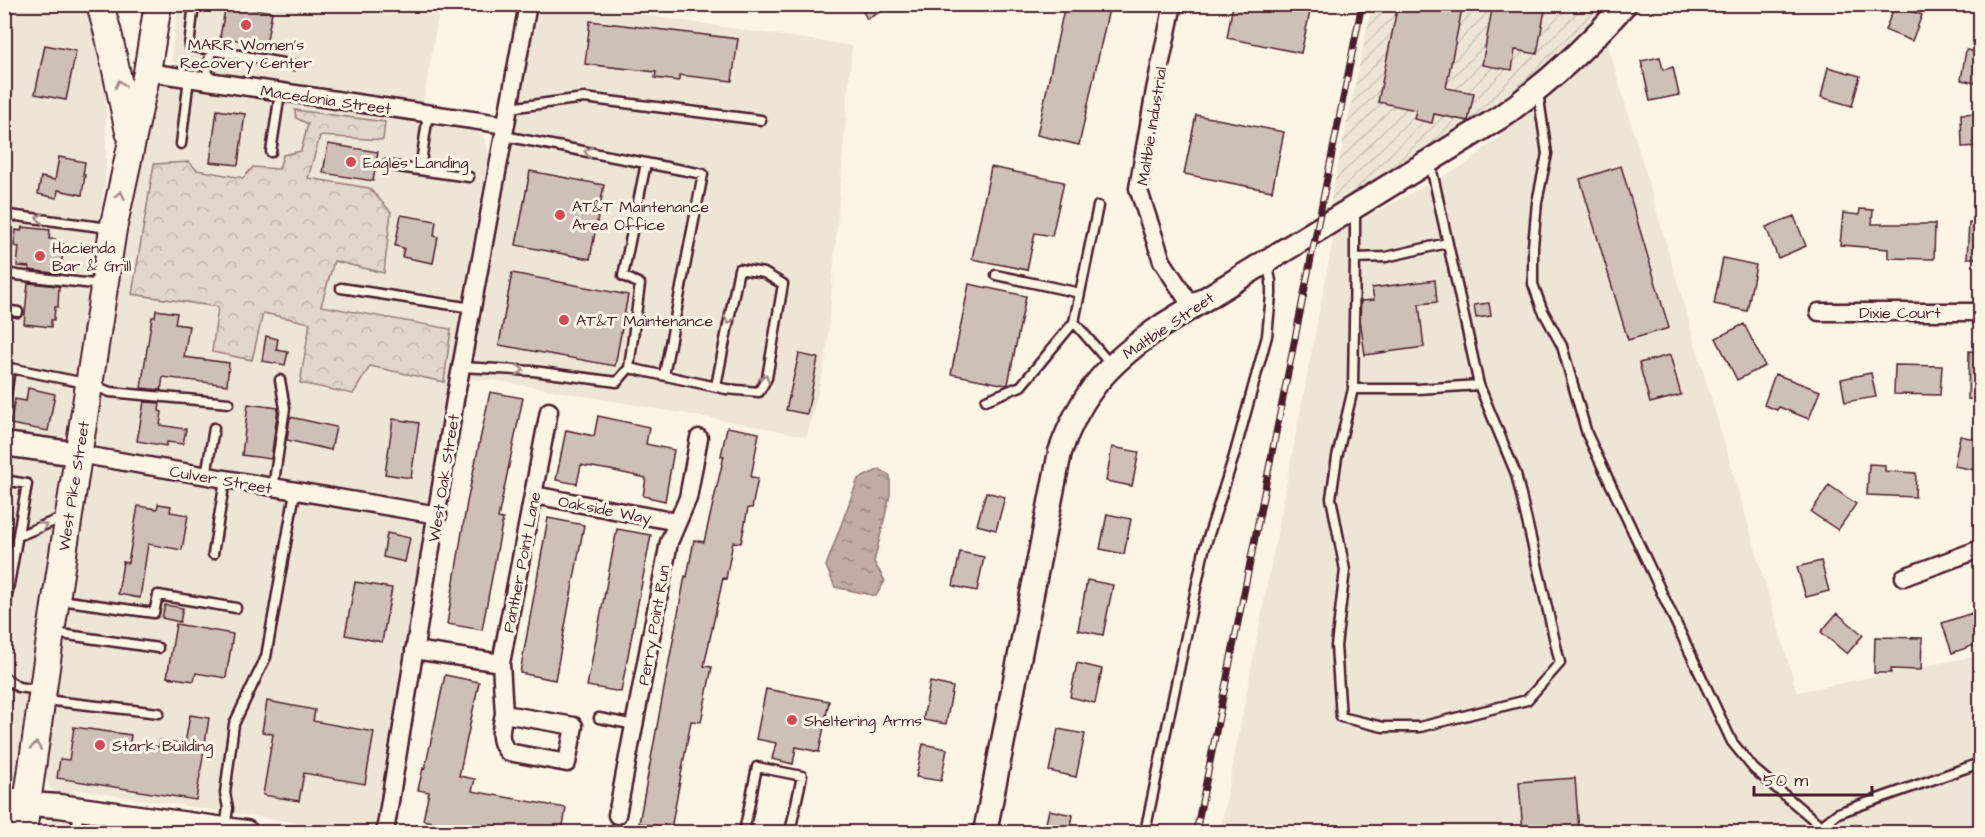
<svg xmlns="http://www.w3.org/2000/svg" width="1985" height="837" font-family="'Architects Daughter',sans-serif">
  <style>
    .built { fill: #eee5d7 }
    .industrial { fill: url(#industrial-furrows) }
    .forest { fill: url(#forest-crowns); stroke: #967a7a; stroke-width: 1.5 }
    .water { fill: url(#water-ripples); stroke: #917474; stroke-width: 1.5 }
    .building { fill: #cfc0b7; stroke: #4a1f2b; stroke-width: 1.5 }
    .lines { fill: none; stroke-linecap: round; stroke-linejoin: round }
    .lane-casing { stroke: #4a1f2b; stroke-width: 13 }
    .street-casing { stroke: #4a1f2b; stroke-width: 21 }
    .secondary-casing { stroke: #4a1f2b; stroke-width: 27 }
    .primary-casing { stroke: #4a1f2b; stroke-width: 30 }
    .lane { stroke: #fcf5e5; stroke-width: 8 }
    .street { stroke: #fcf5e5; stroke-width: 16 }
    .secondary { stroke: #fcf5e5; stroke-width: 22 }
    .primary { stroke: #fcf5e5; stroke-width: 26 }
    .rail-casing { stroke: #4a1f2b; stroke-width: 7 }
    .rail { stroke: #fcf5e5; stroke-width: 4.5; stroke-dasharray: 14; stroke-linecap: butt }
    .oneway { stroke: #a38a88 }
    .poi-dot { fill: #d1495b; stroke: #fcf5e5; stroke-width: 2 }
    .labels { text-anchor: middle; stroke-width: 6; stroke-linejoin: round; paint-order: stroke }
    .poi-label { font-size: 16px; fill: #4a1f2b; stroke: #fcf5e5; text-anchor: start }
    .street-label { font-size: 16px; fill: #4a1f2b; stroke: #fcf5e5 }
  </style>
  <defs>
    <pattern id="industrial-furrows" width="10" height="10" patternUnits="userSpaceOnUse" patternTransform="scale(1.5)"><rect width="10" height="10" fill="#eee5d7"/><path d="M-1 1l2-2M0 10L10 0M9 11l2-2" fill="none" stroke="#cec4b9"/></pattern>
    <pattern id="forest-crowns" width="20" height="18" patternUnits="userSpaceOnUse" patternTransform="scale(1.5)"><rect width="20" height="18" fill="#e2d5ca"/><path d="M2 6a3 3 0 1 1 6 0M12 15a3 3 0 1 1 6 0" fill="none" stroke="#c3b6ae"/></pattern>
    <pattern id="water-ripples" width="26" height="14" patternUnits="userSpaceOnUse" patternTransform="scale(1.5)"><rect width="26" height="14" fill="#c0aca5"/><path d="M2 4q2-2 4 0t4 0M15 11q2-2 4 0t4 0" fill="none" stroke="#9e8b87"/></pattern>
  </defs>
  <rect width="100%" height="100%" fill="#fcf5e5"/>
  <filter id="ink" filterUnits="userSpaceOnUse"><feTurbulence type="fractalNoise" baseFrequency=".0167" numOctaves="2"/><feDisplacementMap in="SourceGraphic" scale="12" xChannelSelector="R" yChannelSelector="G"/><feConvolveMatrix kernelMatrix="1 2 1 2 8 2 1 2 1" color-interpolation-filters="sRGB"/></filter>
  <g filter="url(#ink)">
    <path class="built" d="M5,5h81l13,45 7,49v67l-4,40 -35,228 -6,7 -56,-6z
      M178,5h262l-17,100 -243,-38 -7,-5 -2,-9z
      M538,5h40l274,41 -26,313 -19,78 -36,-8 -271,-48 -31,-2z
      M1607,41l190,651 183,-37v177h-760l114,-598 134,-71z
      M155,81l56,6 262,42 9,7 4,6 3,12 -26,143 -28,188 -4,13 -4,4 -6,2 -319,-55 -4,-2 -2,-11 54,-348z
      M5,451l57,10 1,4 -45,309 -2,9 -8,5h-3z
      M98,465l323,55 4,5 2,4 -19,117 -31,171 -5,15h-13l-287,-43 4,6 -3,2 -10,-1 -13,-8 -4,-12 16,-126 27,-174z
      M51,820h8l88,12h-110l8,-10z"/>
    <path class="industrial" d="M1372,5h241l-68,64 -80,59 -137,85z"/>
    <path class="forest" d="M295,110l90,12 -2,18 -63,-4 -12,42 61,10 22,24 -7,61 -50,-12 -13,45 130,23 -7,53 -74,-16 -17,28 -53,-11 10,-60 -47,-10 -11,47 -40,-8 6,-45 -86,-13 22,-130 35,-2 8,8 46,8 10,-11 26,2 4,-14 18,-4 7,-27 -12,-6z"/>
    <path class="water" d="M880,469l10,7v19l-16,67 11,19 -9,15 -41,-9 -9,-21 32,-87z"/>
    <path class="building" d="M226,4l46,8 -6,33 -46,-8z
      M859,4h36l-28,15z
      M1065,4h45l-31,141 -42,-10z
      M1233,4h67l11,3 -10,46 -74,-15z
      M1398,4h65l-17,84 28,5 -6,28 -34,-7 -2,9 -18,-4 2,-9 -38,-8z
      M1493,4h53l-9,50 -22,-4 -3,20 -30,-5z
      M1895,5l27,10 -10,26 -27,-11z
      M590,21l148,18 -6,42 -53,-6v6l-24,-3 1,-6 -71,-8z
      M45,45l31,6 -10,49 -31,-6z
      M1966,50l14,2v32l-19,-4z
      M1660,57l3,13 10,-3 6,28 -29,6 -9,-40z
      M1828,67l32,9 -8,30 -31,-9z
      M217,110l28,4 -7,51 -28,-3z
      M1980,113v33l-18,1 -1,-33z
      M1196,115l88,17 -12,59 -88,-17z
      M328,144l50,8 -5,29 -50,-8z
      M59,157l26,5 -2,13h2l-3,20 -24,-5 -1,8 -19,-4 3,-17 14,3z
      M1621,166l48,162 -41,12 -48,-161z
      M991,167l73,15 -12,54 -17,-3 -8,37 -55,-11z
      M530,171l74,14 -14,74 -74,-14z
      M1860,209l13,1 -1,14h63l-1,35 -46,-1v-9l-48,-4 3,-32 16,2z
      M401,215l35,6 -2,15 4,1 -5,26 -31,-6 2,-9 -9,-2z
      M1794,216l12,30 -28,12 -12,-31z
      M1969,222l11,1v35h-13z
      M22,227l28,3 -1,9h6v4l9,1 -4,30 -31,-4v-3l-12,-1 2,-19 -5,-1 2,-16 5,1z
      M1723,258l33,7 -9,46 -33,-7z
      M512,273l116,22 -13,71 -116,-21z
      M1435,280l2,22 -18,2 5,43 -59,8 -5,-36 1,-18 13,-1 -2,-12z
      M28,283l31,3 -1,21h-3l-1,13h-3v7l-27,-3z
      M969,284l57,12 -18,88 -2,1 -55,-11z
      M1489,303l2,13 -15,2 -2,-13z
      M156,310l21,3 -2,11 14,2 -5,31 45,6 -2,22 -64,-8 -2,13 -20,-2 11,-71h3z
      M1744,324l21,42 -28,14 -21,-42z
      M266,336l12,3 -2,11 12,2 -3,13 -23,-4z
      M1969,351l11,1v48l-12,-1z
      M799,354l19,4 -11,56 -21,-4z
      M1670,355l11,40 -31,8 -11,-40z
      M1895,365l47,1 -2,29 -46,-1z
      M1871,373l5,24 -31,5 -4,-23z
      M1775,374l45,17 -11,28 -30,-12 -2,3 -13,-5z
      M28,388l27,6 -7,37 -38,-7 5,-25 11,2z
      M490,392l33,6 -25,120 5,1 -21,111 -35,-6 20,-122z
      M144,402l16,1 -1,8 3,1 -2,13 26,4 -3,15 -16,-2 -1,4 -29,-5z
      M248,404l30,4 -7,51 -29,-4z
      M598,416l51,11 -3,17 28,6 -9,51 -22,-5 3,-18 -36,-8 -29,-5 -4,19 -21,-4 10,-50 28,6z
      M290,417l46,10 -5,23 -44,-10z
      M393,419l26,4 -8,55 -26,-4z
      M727,427l32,6 -8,44 7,1 -6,30h-4l-7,35 -8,-1 -7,37 -3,-1 -19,88 8,1 -11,55 -10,-1 -20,108 -32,-6 46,-247 2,1 7,-37 10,2 20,-86h-3z
      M1960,436l20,4v31l-26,-5z
      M1112,447l27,5 -7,34 -26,-5z
      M1869,464l16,1v6l31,2 -1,24 -48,-2z
      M1829,485l27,19 -18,26 -27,-18z
      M986,492l19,5 -9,33 -19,-5z
      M158,504l13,2 -1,6 18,3 -6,35 -34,-6 -8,54 -22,-4 5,-32 5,1 10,-57 19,3z
      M1107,514l24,5 -7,35 -24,-5z
      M548,518l36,7 -29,155 -35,-7z
      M617,529l34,6 -30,157 -34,-6z
      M387,533l23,5 -5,24 -22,-5z
      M960,552l24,5 -7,34 -24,-5z
      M1821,561l8,30 -23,6 -9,-30z
      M1087,580l26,5 -10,50 -25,-5z
      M355,582l37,6 -10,54 -37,-7z
      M165,605l18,3 -3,14 -18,-4z
      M1837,613l26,22 -16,19 -26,-22z
      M1972,613l8,30 -28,10 -10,-30z
      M176,624l57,10 -7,44 -30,-5 -2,8 -27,-4z
      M1875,637l47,1 -1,32 -30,-1v4h-17z
      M1077,663l25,6 -7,34 -25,-6z
      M445,675l34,7 -20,94 16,3 -3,12 94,17 -4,24h-59l-38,-6v3l-42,-9 6,-28 -11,-2 5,-22 2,1z
      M930,682l23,5 -7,37 -23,-4z
      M766,689l63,12 -10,51 -23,-5 -3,17 -21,-5 4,-16 -20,-4z
      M267,701l48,9 -2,11 61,11 -9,52 -61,-11 -5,28 -36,-6 10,-61 -11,-2z
      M190,715l19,3 -13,82 -139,-22 3,-19 9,1 5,-33 57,8 -1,7 29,5 1,-7 25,4z
      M1058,729l27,5 -9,43 -27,-6z
      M923,744l24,5 -6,32 -25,-4z
      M1575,778l4,54h-56l-4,-50z
      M1049,810l24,5 -3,17h-26z"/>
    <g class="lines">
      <g class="lane-casing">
        <path id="lane" d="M194,4l-5,42 105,19
          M206,81l5,-31
          M1538,92l9,62 -10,48 -4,44v38l9,25 20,37 25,88 145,308 22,27 74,63
          M509,108l75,-10 177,22
          M504,136l199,38 -39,201
          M181,144l8,-66
          M271,152l9,-59
          M1430,162l49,223 37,89 44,189 -33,37 -107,27h-37l-42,-10 -5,-71 9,-76 -14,-72 6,-41 16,-68h65l61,-4
          M384,165l85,12
          M420,170l8,-56
          M1098,206l-24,116 37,43
          M1355,209v49l31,-1 61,-14
          M4,235l5,-20 100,13
          M4,272l12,3 86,10
          M996,275l84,18
          M341,288l131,20
          M4,310l14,2
          M461,367l72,4 84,11 12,-14 11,-84 -17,-8 23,-113
          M629,368l97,21 33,3 8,-14 16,-94 -19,-11 -25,-4 -23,117
          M1353,389l2,-131
          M986,400l35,-14 53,-64
          M4,410l6,-42 80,16 20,8 119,11
          M206,476l8,-48
          M4,480l23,4 -23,128
          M273,488l12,-80 -5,-28
          M18,536l46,-19
          M213,554l12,-74
          M60,600l94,13 4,-18 78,13
          M54,633l104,15
          M4,677l14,10 22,3
          M45,700l114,13
          M599,718l36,7
          M1820,827l18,-14 142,-50
          M225,829l3,-21 -3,-15 9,-69 32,-67 29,-165
          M76,832l3,-22
          M744,832l13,-65 45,9 -12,56
          M1145,832l59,-282 30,-94 33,-120 4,-41v-14l-4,-18"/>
      </g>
      <g class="street-casing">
        <path id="street" d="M1173,4l-18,86 -17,98 24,73 30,46
          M147,72l359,53
          M1819,312h161
          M78,454l360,61
          M534,495l143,27
          M1904,577l76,-28
          M414,650l87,13
          M504,714c-3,14 -7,26 4,38l59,11 7,-37 -70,-12 -3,-51 48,-252
          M617,815l52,-273 19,-44 11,-60
          M385,832l70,-432 73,-396"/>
      </g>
      <g class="secondary-casing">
        <path id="secondary" d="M4,444l74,10
          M28,804l31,2 187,26
          M985,832l75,-380c22,-62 50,-90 103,-127l336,-207c47,-33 88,-71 126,-114"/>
      </g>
      <g class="primary-casing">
        <path id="primary" d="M100,4l9,33 20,95
          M4,801l24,3
          M23,832l28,-200 62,-403 34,-157 11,-68"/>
      </g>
      <use href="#lane" class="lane"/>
      <use href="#street" class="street"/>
      <use href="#secondary" class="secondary"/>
      <use href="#primary" class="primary"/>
      <g class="rail-casing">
        <path id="rail" d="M1196,832l166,-828"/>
      </g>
      <use href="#rail" class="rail"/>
    </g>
    <defs><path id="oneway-chevron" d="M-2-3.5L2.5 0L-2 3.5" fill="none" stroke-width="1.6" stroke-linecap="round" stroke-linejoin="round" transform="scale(1.5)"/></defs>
    <g class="oneway">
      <use href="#oneway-chevron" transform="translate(120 84) rotate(-102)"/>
      <use href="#oneway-chevron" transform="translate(588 152) rotate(-169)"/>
      <use href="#oneway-chevron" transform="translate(120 195) rotate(-79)"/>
      <use href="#oneway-chevron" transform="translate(40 218) rotate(-173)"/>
      <use href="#oneway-chevron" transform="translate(729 320) rotate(101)"/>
      <use href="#oneway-chevron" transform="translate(520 370) rotate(3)"/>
      <use href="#oneway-chevron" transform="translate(765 378) rotate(-69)"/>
      <use href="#oneway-chevron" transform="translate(43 526) rotate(-23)"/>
      <use href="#oneway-chevron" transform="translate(36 746) rotate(-83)"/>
    </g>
  </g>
  <g class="poi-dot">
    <circle cx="246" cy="25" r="6"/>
    <circle cx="351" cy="162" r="6"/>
    <circle cx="560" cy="215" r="6"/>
    <circle cx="40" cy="256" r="6"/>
    <circle cx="564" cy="320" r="6"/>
    <circle cx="792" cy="720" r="6"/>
    <circle cx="100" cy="745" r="6"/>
  </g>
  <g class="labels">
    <g class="poi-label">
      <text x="246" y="50" text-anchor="middle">MARR Women's<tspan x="246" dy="18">Recovery Center</tspan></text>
      <text x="363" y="168">Eagles Landing</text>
      <text x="572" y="212">AT&amp;T Maintenance<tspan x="572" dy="18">Area Office</tspan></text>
      <text x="52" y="253">Hacienda<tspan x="52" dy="18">Bar &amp; Grill</tspan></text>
      <text x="576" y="326">AT&amp;T Maintenance</text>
      <text x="804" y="726">Sheltering Arms</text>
      <text x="112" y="751">Stark Building</text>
    </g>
    <g class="street-label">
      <text transform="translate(326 99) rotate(8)" y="6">Macedonia Street</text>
      <text transform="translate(1151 126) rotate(-81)" y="6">Maltbie Industrial</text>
      <text x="1900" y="318">Dixie Court</text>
      <text transform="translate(1168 325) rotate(-34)" y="6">Maltbie Street</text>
      <text transform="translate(443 478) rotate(-81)" y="6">West Oak Street</text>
      <text transform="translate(221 479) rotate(10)" y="6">Culver Street</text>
      <text transform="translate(73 486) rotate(-81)" y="6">West Pike Street</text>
      <text transform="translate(605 509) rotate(11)" y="6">Oakside Way</text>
      <text transform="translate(521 562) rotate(-79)" y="6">Panther Point Lane</text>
      <text transform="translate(653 625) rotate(-80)" y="6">Perry Point Run</text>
    </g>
  </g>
  <rect width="1985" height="837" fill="none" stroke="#fcf5e5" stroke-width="24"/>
  <rect x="12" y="12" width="1961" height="813" fill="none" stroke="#4a1f2b" stroke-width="2" filter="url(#ink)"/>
  <path d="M1754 786v9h118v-9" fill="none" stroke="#4a1f2b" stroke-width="3"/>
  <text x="1763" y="786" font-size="18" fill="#4a1f2b" stroke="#fcf5e5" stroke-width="4.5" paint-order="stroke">50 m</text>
</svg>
